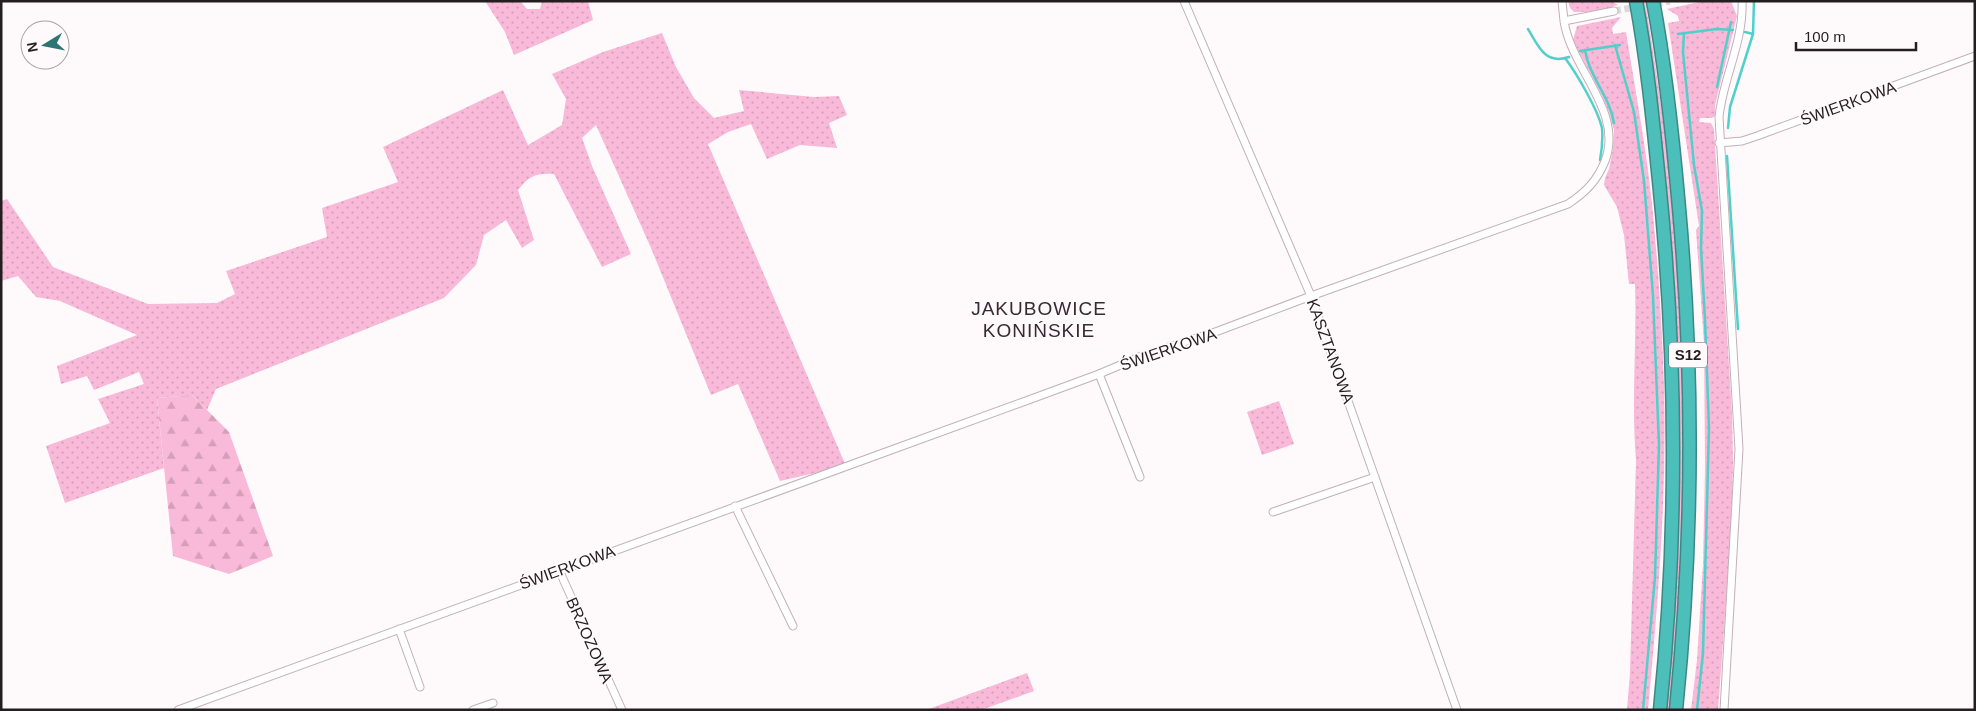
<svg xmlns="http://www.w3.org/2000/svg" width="1976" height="711" font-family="Helvetica,sans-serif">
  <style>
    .grass { fill: url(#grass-dots) }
    .forest { fill: url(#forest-firs) }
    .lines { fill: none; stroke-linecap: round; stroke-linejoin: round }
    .stream { stroke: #4fd0ca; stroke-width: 2.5 }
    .street-tunnel { stroke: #ddd9da; stroke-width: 7; stroke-dasharray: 7 3.5; stroke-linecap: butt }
    .street-casing { stroke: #c2b0b8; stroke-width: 9 }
    .highway-casing { stroke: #3e8784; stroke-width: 15 }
    .street { stroke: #fff; stroke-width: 7 }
    .highway { stroke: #4cbfba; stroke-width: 12 }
    .labels { text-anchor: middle; stroke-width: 4; stroke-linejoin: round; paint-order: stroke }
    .shield { fill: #fefafb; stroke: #656062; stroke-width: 1 }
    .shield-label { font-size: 15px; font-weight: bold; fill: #241e21 }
    .street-label { font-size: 16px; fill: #241e21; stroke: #fefafb }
    .quarter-label { font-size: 19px; letter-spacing: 1px; fill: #382a31; stroke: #fefafb }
  </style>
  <defs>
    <pattern id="grass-dots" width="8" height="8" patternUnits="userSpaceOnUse" patternTransform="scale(1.25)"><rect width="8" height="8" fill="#f9b9d8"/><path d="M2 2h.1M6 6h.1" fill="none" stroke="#d59fb9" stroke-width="1.8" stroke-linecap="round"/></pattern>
    <pattern id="forest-firs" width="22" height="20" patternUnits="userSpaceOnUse" patternTransform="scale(1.25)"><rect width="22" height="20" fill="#f9b9d8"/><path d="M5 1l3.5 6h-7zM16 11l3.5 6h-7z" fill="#d59fb9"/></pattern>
  </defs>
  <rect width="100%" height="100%" fill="#fefafb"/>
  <path class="grass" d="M485,1h35l7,8h13l2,-8h46l5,19 -79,35 -9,-23z
    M1568,1h43l7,4 -5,1v2l-27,4h-12l-4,-4z
    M1638,1h7c30,174 45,351 39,528 -2,60 -9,120 -13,181h-6c17,-176 19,-354 0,-529 -6,-60 -17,-120 -27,-180z
    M1704,1h27l6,15 -22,89v11l-3,2h-12l-1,4 12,1 3,6 18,284 1,50 -2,73 -13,174h-27l6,-50 6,-96 2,-97 -1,-124 -8,-113 3,-4 -31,-203 11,-2 -1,-5 -11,-7z
    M1621,17l-9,11 1,6 13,-2c9,57 20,114 26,172 6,60 10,121 12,181 3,109 -6,217 -16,325h-21l3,-38 6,-212c-5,-58 1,-118 -1,-176h-6l-5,-49 -7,-28 -13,-22 1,-7 4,-9 4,-20 1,-19 -5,-17 -7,-17 -29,-56 4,-14z
    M662,33l14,34 18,31 20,20 30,-7 -5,-21 75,7 25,-1 8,19 -18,8 8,25 -37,-3 -33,14 -16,-35 -23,8 -20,12 138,322 -66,15 -42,-97 -27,11 -60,-147 -55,-123 -14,13 10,28 39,88 -29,13 -48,-93c-18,-1 -25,2 -36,16l16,50 -12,8 -16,-28 -22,15 -8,30 -32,33 -228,91 -9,21 -15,-15 -35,3 7,70 -99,35 -19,-57 64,-23 -12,-24 46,-15 -5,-12 -45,18 -7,-14 -26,8 -4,-18 80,-31 -77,-34 -24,-4 -18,-21 -17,5v-80l6,-2 46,68 95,37 69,-1 18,-9 -9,-23 101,-34 -5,-29 76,-26 -15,-35 120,-57 25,55 34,-20 4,-26 -14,-25 51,-22z
    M1279,401l15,43 -32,11 -15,-43z
    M1027,673l7,18 -53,19h-55z"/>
  <path class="forest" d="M192,395l37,37 44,124 -44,18 -56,-18 -16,-158z"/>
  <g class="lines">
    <path class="stream" d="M1528,29c11,18 17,36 41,28
      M1745,32l8,2
      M1684,33l-1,19 11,113 8,46 -1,37 4,72 4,108 -6,225 -6,57
      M1678,34l39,-5 16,1
      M1615,45l19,67 10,69 9,115 6,149 -4,132 -12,133
      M1585,50c4,26 25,47 29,73
      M1580,51l40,-6
      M1565,58c12,16 33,52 37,70 1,11 0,21 -2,32
      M1717,87l14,-65
      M1728,128l2,-21 23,-73 1,-33
      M1727,156l11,173"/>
    <path class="street-tunnel" d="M1614,11l56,-10"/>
    <g class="street-casing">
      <path id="street" d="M1184,1l127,295 146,414
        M1562,1l2,20
        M1719,143l23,-2 15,-5 218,-80
        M1099,374l41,103
        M735,506l58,120
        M1273,512l102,-35
        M559,570l63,140
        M399,629l21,58
        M178,710l845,-308 76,-28 45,-19 74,-24 93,-35 257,-92c18,-12 29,-23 37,-43 19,-50 -34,-92 -41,-140l50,-10
        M473,710l20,-7
        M1724,710l15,-261 -20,-332c4,-39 25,-76 23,-116"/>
    </g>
    <g class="highway-casing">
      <path id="highway" d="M1636,1c11,60 17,120 23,180 18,176 19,353 1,529
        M1653,1c13,68 20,138 26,207 15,167 14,335 -3,502"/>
    </g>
    <use href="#street" class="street"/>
    <use href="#highway" class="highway"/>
  </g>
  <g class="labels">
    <rect class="shield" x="1669" y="342.5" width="38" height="25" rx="4"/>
    <g class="shield-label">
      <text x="1688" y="360">S12</text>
    </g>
    <g class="street-label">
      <text transform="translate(1848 103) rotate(-20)" y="6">ŚWIERKOWA</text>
      <text transform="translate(1168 349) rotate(-19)" y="6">ŚWIERKOWA</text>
      <text transform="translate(1331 351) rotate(70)" y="6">KASZTANOWA</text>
      <text transform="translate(567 567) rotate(-20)" y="6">ŚWIERKOWA</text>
      <text transform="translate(590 640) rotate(66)" y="6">BRZOZOWA</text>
    </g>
    <g class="quarter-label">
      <text x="1039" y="315">JAKUBOWICE<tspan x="1039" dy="22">KONIŃSKIE</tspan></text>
    </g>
  </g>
  <rect width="1976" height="711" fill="none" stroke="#241e21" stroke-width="5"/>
  <g transform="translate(45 45) rotate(260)"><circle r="24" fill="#fefafb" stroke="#a7a2a4"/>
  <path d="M0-4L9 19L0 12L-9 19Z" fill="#2c7572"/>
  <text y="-8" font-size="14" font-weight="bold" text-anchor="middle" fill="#241e21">N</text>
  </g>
  <path d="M1796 42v8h120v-8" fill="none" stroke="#241e21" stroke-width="2.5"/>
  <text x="1804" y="42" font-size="15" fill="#241e21" stroke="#fefafb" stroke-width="4" paint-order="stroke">100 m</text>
</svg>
